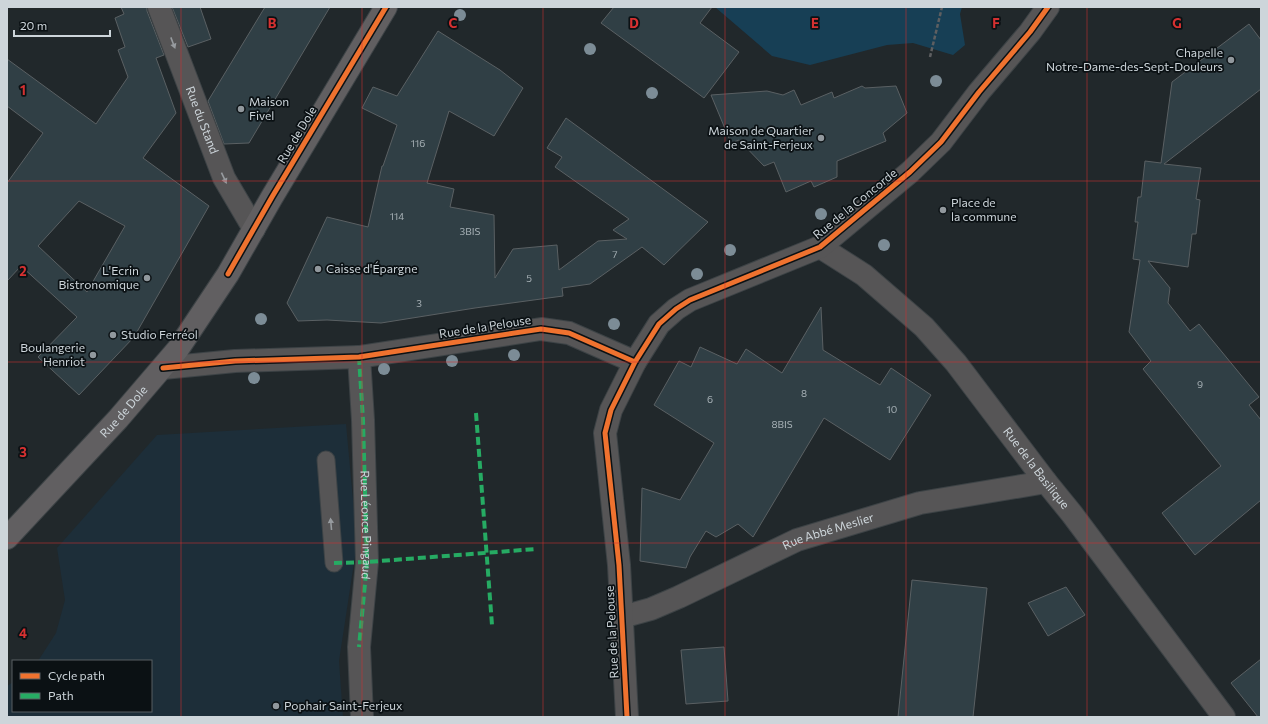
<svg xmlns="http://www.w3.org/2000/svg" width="1268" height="724" font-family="Commissioner,sans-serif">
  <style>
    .built { fill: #1d2e39 }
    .green { fill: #173f55 }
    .building { fill: #303f45; stroke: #5a6063; fill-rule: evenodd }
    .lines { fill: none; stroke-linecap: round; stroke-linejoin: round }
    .lane-casing { stroke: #3d4346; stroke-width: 19 }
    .street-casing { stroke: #3d4346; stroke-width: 24 }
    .secondary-casing { stroke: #3d4346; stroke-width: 24 }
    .path { stroke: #5e5f61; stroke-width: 2.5; stroke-dasharray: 4 2; stroke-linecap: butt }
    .lane { stroke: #565556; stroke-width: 17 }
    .street { stroke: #565556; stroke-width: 22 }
    .secondary { stroke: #615f61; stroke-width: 22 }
    .quiet { stroke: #26ab63; stroke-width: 4; stroke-dasharray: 8 4; stroke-linecap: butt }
    .cycleway-casing { stroke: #0b1114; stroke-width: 8 }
    .cycleway { stroke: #ef722f; stroke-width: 5 }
    .tree { fill: #7c8c96 }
    .oneway { fill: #979b9f }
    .grid { fill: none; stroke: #d63131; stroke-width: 1; stroke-opacity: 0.55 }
    .poi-dot { fill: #91989d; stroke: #0b1114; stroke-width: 1.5 }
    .labels { text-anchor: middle; stroke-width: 3.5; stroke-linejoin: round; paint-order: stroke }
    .number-label { font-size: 10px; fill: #a6b0b5 }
    .poi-label { font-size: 12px; fill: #cdd5da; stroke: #0b1114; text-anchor: start }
    .street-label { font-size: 12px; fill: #cdd5da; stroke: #0b1114 }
    .grid-label { font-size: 13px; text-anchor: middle; font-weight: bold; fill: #d63131; stroke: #0b1114; stroke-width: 3.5; stroke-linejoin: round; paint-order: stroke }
  </style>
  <rect width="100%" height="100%" fill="#21282b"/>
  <path class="built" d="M346,424l11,119 -18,118 4,56h-336v-31l6,-4v29h138v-50h-113l18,-28 9,-33 -8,-52 100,-113z"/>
  <path class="green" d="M715,7h247l-2,7 5,31 -12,10 -40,-12 -26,2 -77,20 -38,-9z"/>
  <path class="building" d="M121,7h26v4l17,44 -8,3 20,55 -33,45 66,48 -75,131 -55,58 -41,-38 39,-40 -56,-51 -14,15v-98l36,-50 -36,-27v-47l89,65 32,-47 -10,-27 7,-3 -10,-29 9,-4zM79,201l46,25 -38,66 -49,-46z
    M172,7h28l11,32 -23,8z
    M265,7h65l-81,136 -25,1 -16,-43z
    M614,7h98l-12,16 39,29 -35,46 -103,-75z
    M1249,24l12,16v49l-97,75 37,4 -5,31 4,1 -4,34h-4l-4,33 -40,-6 22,27 -2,15 22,28 9,-7 60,73 -10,8 12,15v80l-66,55 -33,-42 59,-47 -78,-97 8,-8 -22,-29 11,-72 -7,-1 5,-37h-3l3,-25h3l4,-36 16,2 11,-81z
    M438,31l62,39 23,18 -29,48 -45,-25 -22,72 27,6 -4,18 44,8 1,63 18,-29 44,-4 2,25 39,-29 29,-2 -14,-9 16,-11 -74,-52 7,-10 -15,-9 19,-30 142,104 -44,43 -22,-18 -52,37 -28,4 1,8 -88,12 -94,15 -54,-3 -29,1 -11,-18 40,-86 41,10 14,-61h1l14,-41 -35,-17 11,-21 24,9z
    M862,86l3,2 31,-2 11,27 -24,20 3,8 -49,20v16l-23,10 -3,-6 -25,11 -12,-30 -10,4 -25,-26 -8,3 -20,-48 56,-4 16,4 11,-5 7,15 31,-13 2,6z
    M821,307l2,43 57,35 11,-17 40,27 -41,65 -66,-42 -71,119 -15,-13 -22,13 -10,-6 -16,26 -4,11 -46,-7 2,-73 38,12 34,-57 -60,-38 25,-44 12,6 9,-20 37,17 9,-15 36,24z
    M912,580l75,8 -14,129h-75z
    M1066,587l19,28 -37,21 -20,-33z
    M724,647l4,54 -42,3 -5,-54z
    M1261,659v58h-3l-27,-34z"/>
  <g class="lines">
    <g class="lane-casing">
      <path id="lane" d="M326,460l8,103"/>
    </g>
    <g class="street-casing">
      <g id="street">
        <path id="s1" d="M159,7l65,171 30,51"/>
        <path id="s2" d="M820,247l44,28 60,52 32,36 90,119 26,32 152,203"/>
        <path d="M359,357l4,63 4,142 -8,85 3,70"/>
        <path d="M163,368l72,-7 124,-4 182,-28 28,4 66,29"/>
        <path id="s3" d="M622,617l29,-8 28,-12 118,-57 123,-37 126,-21"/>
        <path d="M627,717l-8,-152 -14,-132 6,-23 24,-48 24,-38 17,-15 14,-9 130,-53 90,-75 31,-30 38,-50 51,-60 18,-25"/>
      </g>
    </g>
    <g class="secondary-casing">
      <g id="secondary">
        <path id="s4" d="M7,538l111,-119 60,-70 50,-75 44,-77 114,-190"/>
      </g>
    </g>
    <path class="path" d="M930,57l12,-50"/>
    <use href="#lane" class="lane"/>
    <use href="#street" class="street"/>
    <use href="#secondary" class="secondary"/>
    <g class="quiet">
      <path id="s5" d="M359,357l4,63 4,142 -8,85"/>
      <path d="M476,413l16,212"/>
      <path d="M334,563l33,-1 169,-13"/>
    </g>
    <g class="cycleway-casing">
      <path id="cycleway" d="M228,274l44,-77 114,-190
        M163,368l72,-7 124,-4 182,-28 28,4 66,29
        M627,717l-8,-152 -14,-132 6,-23 24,-48 24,-38 17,-15 14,-9 130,-53 90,-75 31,-30 38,-50 51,-60 18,-25"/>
    </g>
    <use href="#cycleway" class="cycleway"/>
  </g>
  <g class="tree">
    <circle cx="460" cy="15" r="6"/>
    <circle cx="590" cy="49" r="6"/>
    <circle cx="936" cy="81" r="6"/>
    <circle cx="652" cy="93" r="6"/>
    <circle cx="821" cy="214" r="6"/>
    <circle cx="884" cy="245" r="6"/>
    <circle cx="730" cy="250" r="6"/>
    <circle cx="697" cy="274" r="6"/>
    <circle cx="261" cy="319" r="6"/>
    <circle cx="614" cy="324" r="6"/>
    <circle cx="514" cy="355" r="6"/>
    <circle cx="452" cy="361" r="6"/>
    <circle cx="384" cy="369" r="6"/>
    <circle cx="254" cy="378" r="6"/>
  </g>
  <defs><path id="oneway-solid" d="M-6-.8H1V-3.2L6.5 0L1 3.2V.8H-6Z"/></defs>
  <g class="oneway">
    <use href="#oneway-solid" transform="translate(173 43) rotate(69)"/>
    <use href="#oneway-solid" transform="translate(224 178) rotate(65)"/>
    <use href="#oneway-solid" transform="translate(331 524) rotate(-95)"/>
  </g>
  <path class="grid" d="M181,7v710M362,7v710M543,7v710M725,7v710M906,7v710M1087,7v710M7,181h1254M7,362h1254M7,543h1254"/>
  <g class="poi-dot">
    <circle cx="1231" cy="60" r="4"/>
    <circle cx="241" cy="109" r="4"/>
    <circle cx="821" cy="138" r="4"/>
    <circle cx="943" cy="210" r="4"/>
    <circle cx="318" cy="269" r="4"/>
    <circle cx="147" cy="278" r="4"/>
    <circle cx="113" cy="335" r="4"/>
    <circle cx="93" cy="355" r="4"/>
    <circle cx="276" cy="706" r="4"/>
  </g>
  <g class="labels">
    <g class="number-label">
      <text x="418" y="147">116</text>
      <text x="397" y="220">114</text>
      <text x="470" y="235">3BIS</text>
      <text x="615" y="258">7</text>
      <text x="529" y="282">5</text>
      <text x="419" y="307">3</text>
      <text x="1200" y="388">9</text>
      <text x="804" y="397">8</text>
      <text x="710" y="403">6</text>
      <text x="892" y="413">10</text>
      <text x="782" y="428">8BIS</text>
    </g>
    <g class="poi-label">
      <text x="1223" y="57" text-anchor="end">Chapelle<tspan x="1223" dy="14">Notre-Dame-des-Sept-Douleurs</tspan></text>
      <text x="249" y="106">Maison<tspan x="249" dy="14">Fivel</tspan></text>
      <text x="813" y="135" text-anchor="end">Maison de Quartier<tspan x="813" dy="14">de Saint-Ferjeux</tspan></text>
      <text x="951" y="207">Place de<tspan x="951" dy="14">la commune</tspan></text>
      <text x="326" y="273">Caisse d'Épargne</text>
      <text x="139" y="275" text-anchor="end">L'Ecrin<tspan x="139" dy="14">Bistronomique</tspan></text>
      <text x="121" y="339">Studio Ferréol</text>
      <text x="85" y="352" text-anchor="end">Boulangerie<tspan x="85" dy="14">Henriot</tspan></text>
      <text x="284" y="710">Pophair Saint-Ferjeux</text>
    </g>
    <g class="street-label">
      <text dy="4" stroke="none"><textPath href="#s1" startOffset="121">Rue du Stand</textPath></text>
      <text transform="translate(297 135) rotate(-59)" y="4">Rue de Dole</text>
      <text transform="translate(855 204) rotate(-39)" y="4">Rue de la Concorde</text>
      <text transform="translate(485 327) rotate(-9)" y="4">Rue de la Pelouse</text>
      <text dy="4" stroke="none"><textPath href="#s4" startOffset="172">Rue de Dole</textPath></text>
      <text dy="4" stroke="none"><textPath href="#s2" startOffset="312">Rue de la Basilique</textPath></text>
      <text dy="4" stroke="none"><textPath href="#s5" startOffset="168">Rue Léonce Pingaud</textPath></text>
      <text dy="4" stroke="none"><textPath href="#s3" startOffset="224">Rue Abbé Meslier</textPath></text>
      <text transform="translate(612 632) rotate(-93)" y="4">Rue de la Pelouse</text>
    </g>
  </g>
  <g class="grid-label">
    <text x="272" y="28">B</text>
    <text x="453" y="28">C</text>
    <text x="634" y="28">D</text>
    <text x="815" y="28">E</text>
    <text x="996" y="28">F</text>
    <text x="1177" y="28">G</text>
    <text x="23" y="95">1</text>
    <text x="23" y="276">2</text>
    <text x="23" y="457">3</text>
    <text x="23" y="638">4</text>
  </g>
  <rect width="1268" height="724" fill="none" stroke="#cdd5da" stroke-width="16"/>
  <rect x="12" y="660" width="140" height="52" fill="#0b1114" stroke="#595f63"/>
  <rect x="20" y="673" width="20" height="6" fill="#ef722f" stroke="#595f63"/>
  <text x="48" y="680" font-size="12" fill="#cdd5da">Cycle path</text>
  <rect x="20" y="693" width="20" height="6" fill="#26ab63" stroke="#595f63"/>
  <text x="48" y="700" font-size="12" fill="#cdd5da">Path</text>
  <path d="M14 30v6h96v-6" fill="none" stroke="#cdd5da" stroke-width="2"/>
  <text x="20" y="30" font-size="12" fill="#cdd5da" stroke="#0b1114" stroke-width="3" paint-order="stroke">20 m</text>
</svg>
